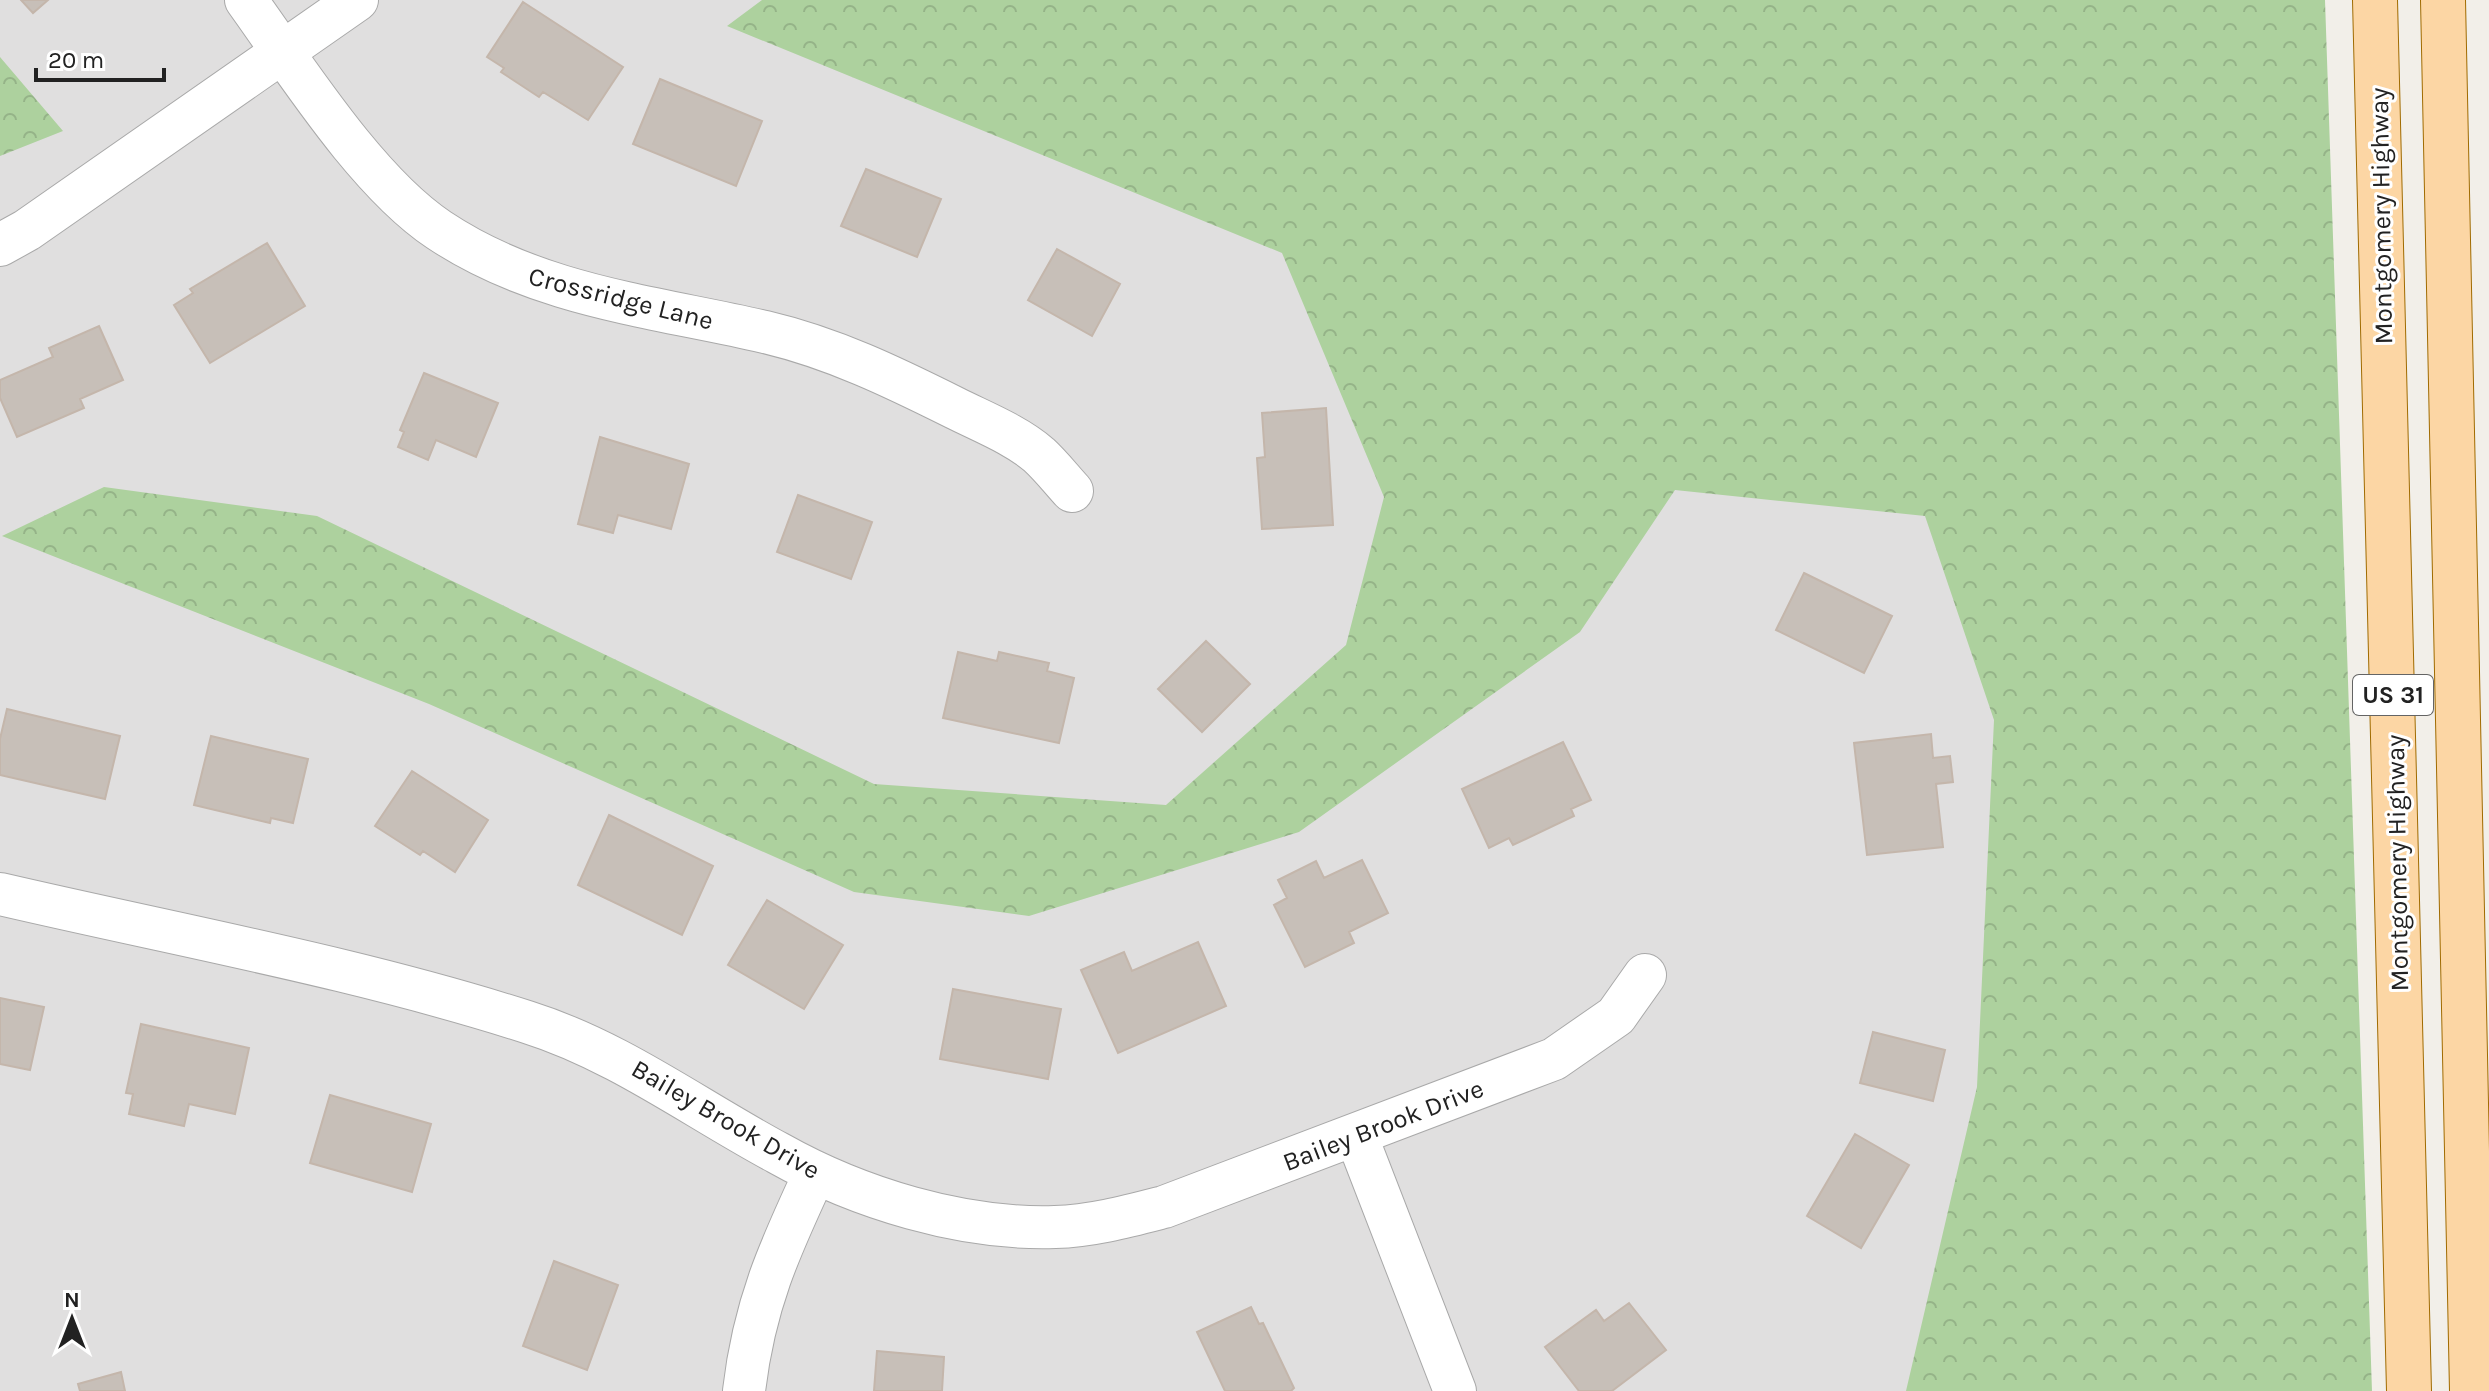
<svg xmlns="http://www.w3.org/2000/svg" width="2489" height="1391" font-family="Karla,sans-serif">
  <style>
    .residential { fill: #e0dfdf }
    .forest { fill: url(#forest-crowns) }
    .building { fill: #c7bfb8; stroke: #c4b6ab; stroke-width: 2 }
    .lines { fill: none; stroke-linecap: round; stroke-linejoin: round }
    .street-casing { stroke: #a9a9a9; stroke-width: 44 }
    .primary-casing { stroke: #a06b00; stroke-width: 46 }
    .street { stroke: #fff; stroke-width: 42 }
    .primary { stroke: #fcd6a4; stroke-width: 44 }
    .labels { text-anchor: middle; stroke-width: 6; stroke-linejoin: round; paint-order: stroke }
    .shield { fill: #fff; stroke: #646464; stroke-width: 2 }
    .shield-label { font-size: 24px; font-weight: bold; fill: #222 }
    .street-label { font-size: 26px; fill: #222; stroke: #fff }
  </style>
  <defs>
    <pattern id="forest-crowns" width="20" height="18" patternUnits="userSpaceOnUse" patternTransform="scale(2)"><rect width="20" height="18" fill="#add19e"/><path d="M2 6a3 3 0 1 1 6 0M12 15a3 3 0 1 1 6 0" fill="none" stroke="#95b388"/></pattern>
  </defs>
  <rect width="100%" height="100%" fill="#f2efe9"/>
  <path class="residential" d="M0,0h2201l39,1391h-2240z"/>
  <path class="forest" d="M762,0h1563l47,1391h-466l71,-304 17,-367 -69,-204 -250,-26 -95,142 -281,200 -270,84 -175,-24 -425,-188 -427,-168 102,-49 213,29 557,268 292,21 180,-160 38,-148 -102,-244 -555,-227z
    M0,57l63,74 -63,25z"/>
  <path class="building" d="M21,0h27l-15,13z
    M523,2l100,65 -35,53 -45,-28 -4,5 -38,-25 3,-4 -17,-11z
    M660,79l102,42 -26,65 -103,-42z
    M866,169l75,30 -24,58 -76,-31z
    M267,243l38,63 -95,57 -36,-58 19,-12 -3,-4z
    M1057,249l63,35 -28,52 -64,-36z
    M99,326l24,54 -43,19 4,9 -67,29 -17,-39v-18l53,-23 -4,-9z
    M424,373l74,30 -22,54 -40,-17 -8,20 -30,-13 6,-15 -4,-2z
    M1326,408l7,117 -71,4 -5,-71 8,-1 -3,-44z
    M600,437l89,27 -18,65 -53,-14 -5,18 -35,-9z
    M798,495l74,27 -21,57 -74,-27z
    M1804,573l88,43 -28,57 -88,-43z
    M1206,641l44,43 -48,48 -44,-43z
    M958,652l39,9 2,-9 50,11 -2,8 27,7 -15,65 -116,-25z
    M7,709l113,27 -15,63 -105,-24v-36z
    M1931,734l2,24 17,-2 3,26 -17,2 7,63 -76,8 -13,-112z
    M211,736l97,23 -15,64 -22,-5 -1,5 -76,-18z
    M1563,742l28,58 -20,9 3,7 -61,29 -4,-7 -20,10 -27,-59z
    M412,771l76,49 -33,52 -32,-21 -3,4 -45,-29z
    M609,815l104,51 -31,69 -104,-50z
    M1362,860l26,53 -39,19 5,11 -49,24 -31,-62 13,-7 -9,-18 38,-19 8,17z
    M767,900l76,45 -39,64 -76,-44z
    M1198,942l28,64 -108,47 -37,-83 43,-18 8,19z
    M953,989l108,20 -13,70 -108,-20z
    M0,998l44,9 -14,63 -30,-6z
    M141,1024l108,24 -14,66 -46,-10 -5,22 -55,-12 4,-20 -7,-1z
    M1873,1032l72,18 -12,51 -73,-18z
    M330,1095l101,29 -19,68 -102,-29z
    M1855,1134l54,31 -48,83 -54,-32z
    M554,1261l64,24 -31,85 -64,-24z
    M1629,1303l37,47 -54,41h-33l-34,-44 51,-37 8,11z
    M1251,1307l8,17 4,-1 31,65 -3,3h-66l-28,-59z
    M877,1351l67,6 -2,34h-68z
    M121,1372l4,19h-45l-2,-7z"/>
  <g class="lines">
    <g class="street-casing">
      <path id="street" d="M246,0c51,71 121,182 193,230 99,66 213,76 326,102 68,16 128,45 190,76 28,14 61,27 84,47 12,11 22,24 33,36
        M0,245l27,-15 330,-230
        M0,894c176,41 355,73 527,128 92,29 167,86 251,131 80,45 184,77 277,74 37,-1 74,-11 109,-20l390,-148 62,-43 29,-41
        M1356,1135l99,256
        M744,1391c10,-86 35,-141 71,-218"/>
    </g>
    <g class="primary-casing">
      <path id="primary" d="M2375,0l34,1391
        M2443,0l29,1391"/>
    </g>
    <use href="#street" class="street"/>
    <use href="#primary" class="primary"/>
  </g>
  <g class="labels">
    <rect class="shield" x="2353" y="675" width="80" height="40" rx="6"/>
    <g class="shield-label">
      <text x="2393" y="703">US 31</text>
    </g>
    <g class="street-label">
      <text transform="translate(2381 216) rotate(-91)" y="9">Montgomery Highway</text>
      <text transform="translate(621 298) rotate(14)" y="9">Crossridge Lane</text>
      <text transform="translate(2397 863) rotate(-91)" y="9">Montgomery Highway</text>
      <text transform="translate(726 1119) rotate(30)" y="9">Bailey Brook Drive</text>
      <text transform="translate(1383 1125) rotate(-21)" y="9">Bailey Brook Drive</text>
    </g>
  </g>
  <g transform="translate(72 1319)" stroke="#ffffff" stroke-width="6" paint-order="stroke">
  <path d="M0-6L14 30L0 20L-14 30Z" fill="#222222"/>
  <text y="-12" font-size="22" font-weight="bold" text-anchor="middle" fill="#222222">N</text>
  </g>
  <path d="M36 68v12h128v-12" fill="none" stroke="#222222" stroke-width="4"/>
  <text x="48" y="68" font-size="24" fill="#222222" stroke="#ffffff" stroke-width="6" paint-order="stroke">20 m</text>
</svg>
